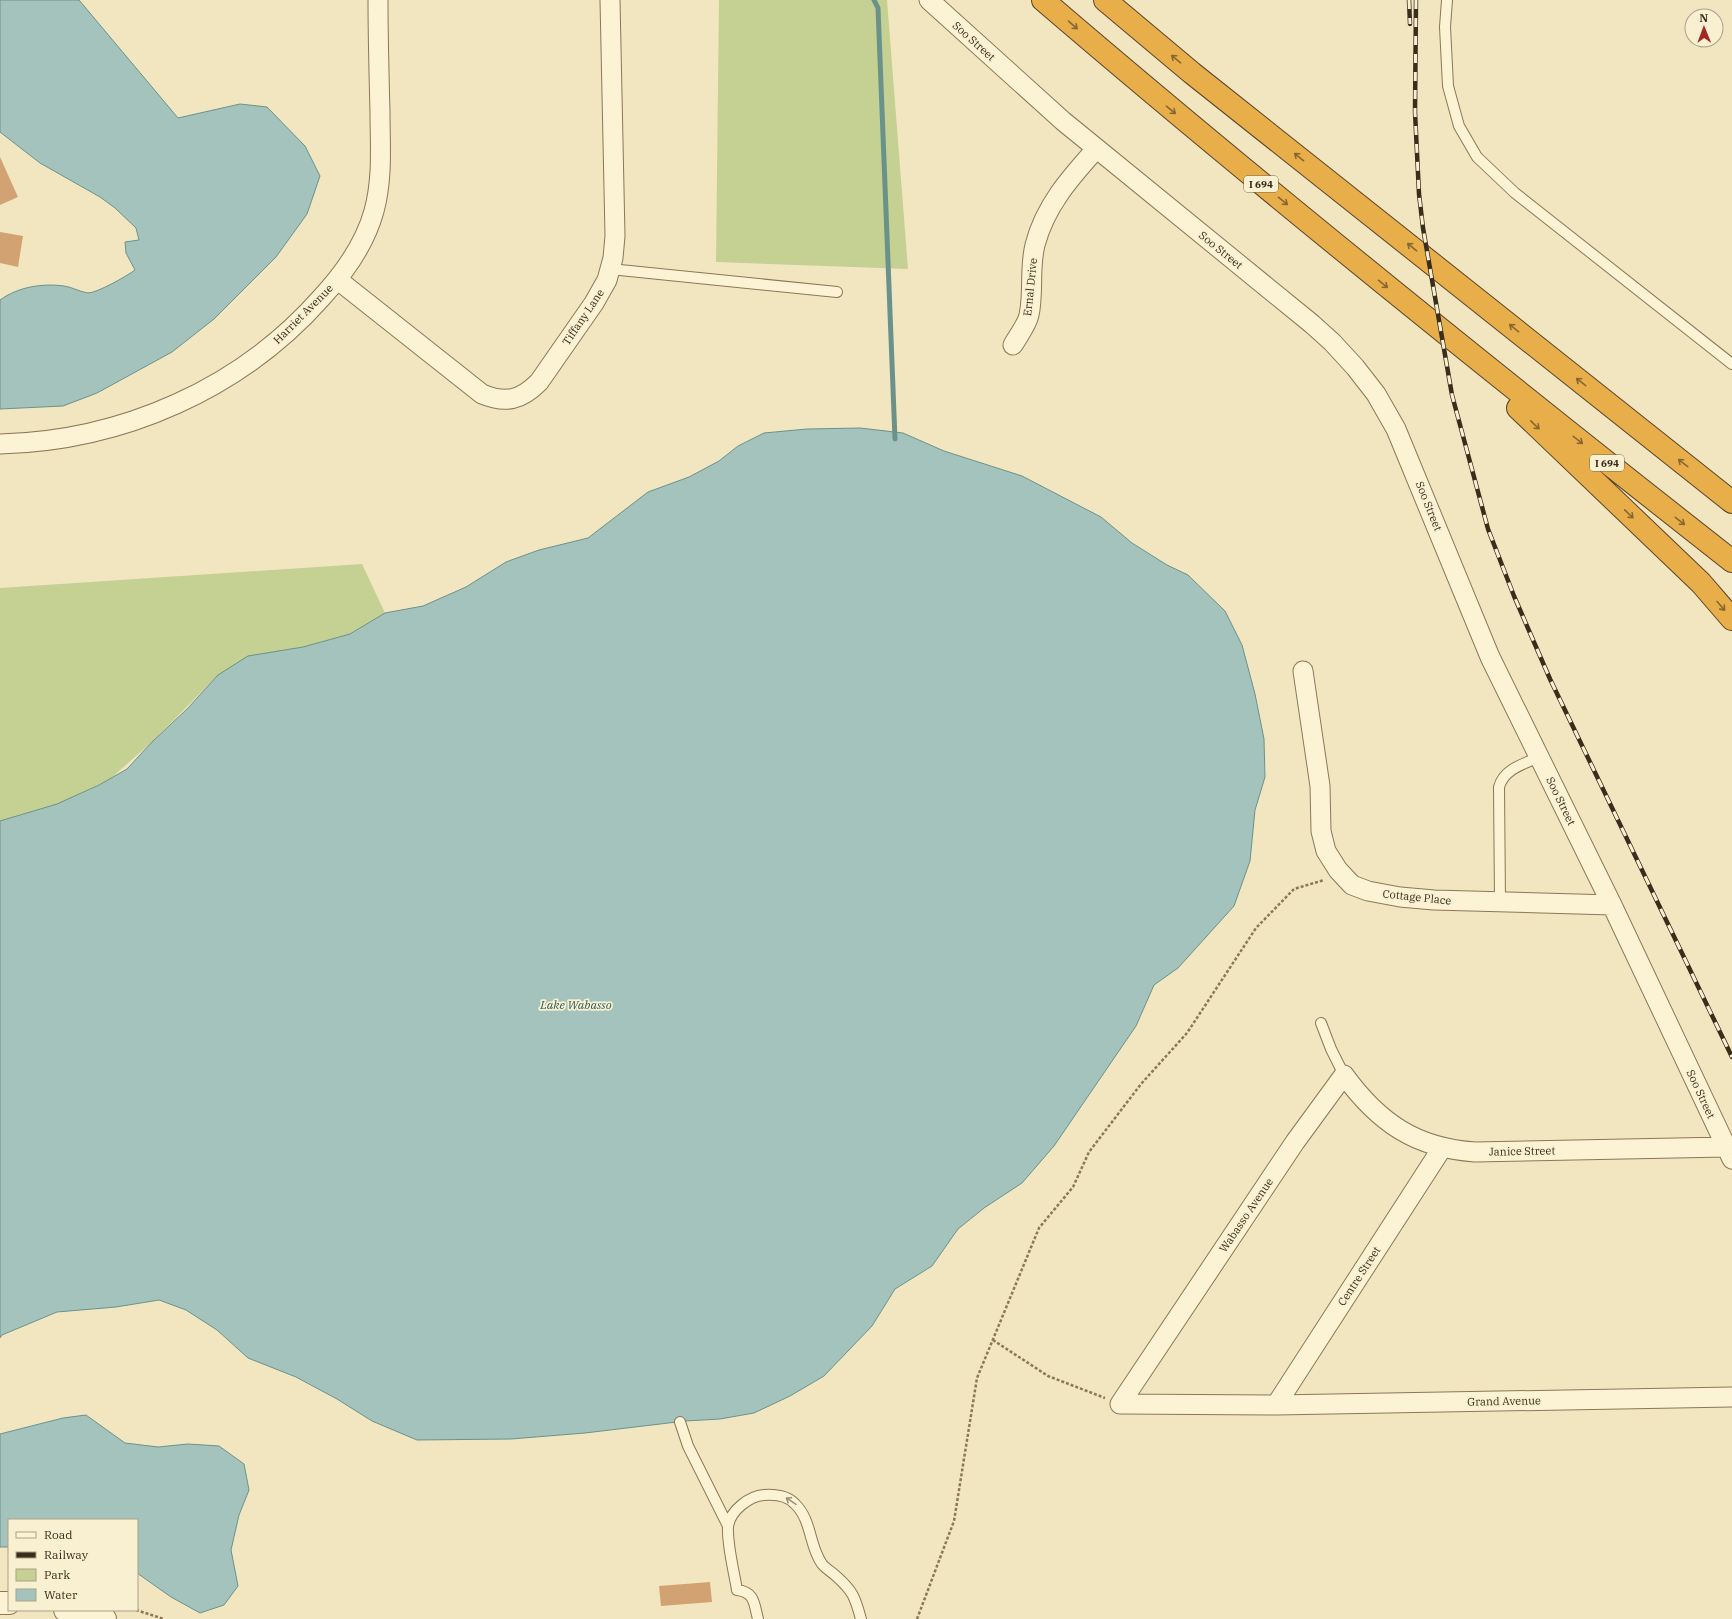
<svg xmlns="http://www.w3.org/2000/svg" width="1732" height="1619" font-family="'IBM Plex Serif',serif">
  <style>
    .green { fill: #c5d093 }
    .water { fill: #a4c3bc; stroke: #6a928b }
    .lines { fill: none; stroke-linecap: round; stroke-linejoin: round }
    .stream { stroke: #6a928b; stroke-width: 5 }
    .building { fill: #d3a273 }
    .service-casing { stroke: #8c7757; stroke-width: 12 }
    .minor-casing { stroke: #8c7757; stroke-width: 21 }
    .tertiary-casing { stroke: #8c7757; stroke-width: 24 }
    .motorway-casing { stroke: #5a442b; stroke-width: 24 }
    .path { stroke: #8c7757; stroke-width: 2.5; stroke-dasharray: 3 2; stroke-linecap: butt }
    .service { stroke: #fbf3d4; stroke-width: 10 }
    .minor { stroke: #fbf3d4; stroke-width: 19 }
    .tertiary { stroke: #fbf3d4; stroke-width: 22 }
    .motorway { stroke: #e8ae4a; stroke-width: 22 }
    .rail-casing { stroke: #3b2d1c; stroke-width: 4.5 }
    .rail { stroke: #f8f0d1; stroke-width: 3; stroke-dasharray: 9; stroke-linecap: butt }
    .oneway { stroke: #896731 }
    .oneway2 { stroke: #9b9078 }
    .labels { text-anchor: middle; stroke-width: 3.5; stroke-linejoin: round; paint-order: stroke }
    .shield { fill: #f8f0d1; stroke: #746852; stroke-width: 1 }
    .shield-label { font-size: 10px; font-weight: bold; fill: #3b2d1c }
    .street-label { font-size: 11px; fill: #3b2d1c; stroke: #f8f0d1 }
    .water-label { font-size: 12px; font-style: italic; fill: #2a5b5c; stroke: #f8f0d1 }
  </style>
  <rect width="100%" height="100%" fill="#f1e6c0"/>
  <path class="green" d="M719,0h168l21,269 -192,-7z
    M362,564l23,49 -35,21 -47,13 -85,28 -66,67 -42,37 -53,26 -57,17v-234z"/>
  <path class="water" d="M0,0h79l99,118 62,-14 27,3 38,39 15,30 -13,38 -31,43 -62,62 -42,33 -75,41 -34,13 -63,3v-109c18,-13 42,-17 64,-14 8,1 16,6 24,7 9,0 39,-17 47,-23l-9,-17 -1,-11 14,-2 -3,-12 -21,-20 -15,-11 -60,-34 -40,-31z
    M860,428l43,5 41,18 78,25 79,41 31,26 35,22 21,10 37,36 17,34 13,49 9,45 1,38 -10,33 -5,51 -16,45 -56,62 -24,17 -18,41 -82,120 -32,37 -38,25 -26,21 -26,37 -37,23 -23,37 -48,50 -34,20 -36,17 -34,6 -35,2 -100,12 -74,6 -94,1 -45,-19 -35,-22 -41,-22 -48,-19 -31,-28 -31,-20 -27,-10 -43,7 -59,5 -55,23 -2,3v-517l57,-17 42,-19 28,-16 25,-27 36,-34 30,-33 30,-19 55,-9 47,-13 35,-21 38,-7 43,-19 40,-25 33,-12 49,-12 60,-46 41,-15 30,-16 19,-15 26,-13 43,-4z
    M86,1415l39,28 33,4 30,-3 31,2 25,18 5,26 -10,25 -8,35 7,36 -14,19 -24,8 -29,-16 -34,-24v-53h-128v27h-9v-113l63,-16z"/>
  <g class="lines">
    <path class="stream" d="M874,0l4,8 17,431"/>
  </g>
  <path class="building" d="M0,157l18,40 -18,8z
    M0,232l23,4 -5,31 -18,-4z
    M710,1582l2,20 -51,4 -2,-20z"/>
  <g class="lines">
    <g class="service-casing">
      <path id="service" d="M1447,0l-2,27 3,59 11,40 18,31 38,36 217,171
        M610,269l227,23
        M1500,902l-1,-115c5,-18 24,-23 41,-30
        M1321,1023l10,26 13,26
        M680,1422l8,24 40,80
        M758,1619c-4,-15 -3,-27 -21,-29 -3,-19 -10,-45 -9,-63 2,-17 22,-31 36,-32 11,-1 24,1 31,9 17,16 14,42 27,60 4,5 10,8 14,12 17,15 19,21 25,43"/>
    </g>
    <g class="minor-casing">
      <path id="minor" d="M929,0l134,121 249,203 20,18 23,25 21,27 20,35 94,228 122,248 120,254
        M338,280l144,114c24,10 39,6 57,-12l55,-79 13,-23 6,-22 2,-22 -5,-236
        M1013,345c5,-9 14,-20 16,-30 5,-22 0,-46 6,-70 10,-39 35,-67 61,-96
        M0,444c122,-3 241,-55 322,-147 23,-25 43,-53 52,-86 9,-33 6,-66 6,-99 -1,-37 -2,-75 -2,-112
        M1303,671l17,115 1,45 5,20 12,19 14,15 16,6 32,6 34,3 178,5
        M1120,1404l175,-262 49,-67c35,48 72,73 131,77l251,-5
        M1120,1404l156,1 456,-8
        M1276,1405l166,-257"/>
    </g>
    <g class="tertiary-casing">
      <path id="tertiary" d="M0,1603h9
        M65,1610l40,9"/>
    </g>
    <g class="motorway-casing">
      <path id="motorway" d="M1043,0c225,193 456,378 689,561
        M1105,0l87,73 540,429
        M1518,408l183,175 31,36"/>
    </g>
    <path class="path" d="M993,1340l55,36 57,22
      M136,1610l28,9
      M917,1619l37,-98 23,-143 62,-150 34,-41 16,-35 52,-68 46,-51 69,-105 38,-39 30,-9"/>
    <use href="#service" class="service"/>
    <use href="#minor" class="minor"/>
    <use href="#tertiary" class="tertiary"/>
    <use href="#motorway" class="motorway"/>
    <g class="rail-casing">
      <path id="rail" d="M1409,0l1,24
        M1416,0l-1,112 4,82 4,34 29,167 36,134 26,67 36,83 182,378"/>
    </g>
    <use href="#rail" class="rail"/>
  </g>
  <defs><path id="oneway-shaft" d="M-6 0H5M1.5-3L5.5 0L1.5 3" fill="none" stroke-width="1.6" stroke-linecap="round" stroke-linejoin="round"/></defs>
  <g class="oneway">
    <use href="#oneway-shaft" transform="translate(1073 25) rotate(41)"/>
    <use href="#oneway-shaft" transform="translate(1176 59) rotate(-140)"/>
    <use href="#oneway-shaft" transform="translate(1171 110) rotate(40)"/>
    <use href="#oneway-shaft" transform="translate(1299 157) rotate(-141)"/>
    <use href="#oneway-shaft" transform="translate(1283 201) rotate(39)"/>
    <use href="#oneway-shaft" transform="translate(1412 247) rotate(-141)"/>
    <use href="#oneway-shaft" transform="translate(1383 284) rotate(39)"/>
    <use href="#oneway-shaft" transform="translate(1514 328) rotate(-141)"/>
    <use href="#oneway-shaft" transform="translate(1581 382) rotate(-142)"/>
    <use href="#oneway-shaft" transform="translate(1535 425) rotate(44)"/>
    <use href="#oneway-shaft" transform="translate(1578 440) rotate(38)"/>
    <use href="#oneway-shaft" transform="translate(1683 463) rotate(-142)"/>
    <use href="#oneway-shaft" transform="translate(1629 514) rotate(44)"/>
    <use href="#oneway-shaft" transform="translate(1680 521) rotate(38)"/>
    <use href="#oneway-shaft" transform="translate(1721 606) rotate(49)"/>
  </g>
  <use class="oneway2" href="#oneway-shaft" transform="translate(791 1501) rotate(-146)"/>
  <g class="labels">
    <g class="shield">
      <rect x="1244" y="176" width="34" height="16" rx="3"/>
      <rect x="1590" y="455" width="34" height="16" rx="3"/>
    </g>
    <g class="shield-label">
      <text x="1261" y="188">I 694</text>
      <text x="1607" y="467">I 694</text>
    </g>
    <g class="street-label">
      <text transform="translate(974 41) rotate(42)" y="4">Soo Street</text>
      <text transform="translate(1221 250) rotate(39)" y="4">Soo Street</text>
      <text transform="translate(1030 287) rotate(-84)" y="4">Ernal Drive</text>
      <text transform="translate(303 314) rotate(-45)" y="4">Harriet Avenue</text>
      <text transform="translate(583 317) rotate(-56)" y="4">Tiffany Lane</text>
      <text transform="translate(1429 506) rotate(68)" y="4">Soo Street</text>
      <text transform="translate(1561 801) rotate(64)" y="4">Soo Street</text>
      <text transform="translate(1417 897) rotate(6)" y="4">Cottage Place</text>
      <text transform="translate(1701 1094) rotate(65)" y="4">Soo Street</text>
      <text transform="translate(1522 1151) rotate(-1)" y="4">Janice Street</text>
      <text transform="translate(1246 1215) rotate(-56)" y="4">Wabasso Avenue</text>
      <text transform="translate(1359 1276) rotate(-57)" y="4">Centre Street</text>
      <text transform="translate(1504 1401) rotate(-1)" y="4">Grand Avenue</text>
    </g>
    <g class="water-label">
      <text x="576" y="1009">Lake Wabasso</text>
    </g>
  </g>
  <rect x="8" y="1519" width="130" height="92" fill="#f8f0d1" stroke="#aca289"/>
  <rect x="16" y="1532" width="20" height="6" fill="#fbf3d4" stroke="#aca289"/>
  <text x="44" y="1539" font-size="12" fill="#3b2d1c">Road</text>
  <rect x="16" y="1552" width="20" height="6" fill="#3b2d1c" stroke="#aca289"/>
  <text x="44" y="1559" font-size="12" fill="#3b2d1c">Railway</text>
  <rect x="16" y="1569" width="20" height="12" fill="#c5d093" stroke="#aca289"/>
  <text x="44" y="1579" font-size="12" fill="#3b2d1c">Park</text>
  <rect x="16" y="1589" width="20" height="12" fill="#a4c3bc" stroke="#aca289"/>
  <text x="44" y="1599" font-size="12" fill="#3b2d1c">Water</text>
  <g transform="translate(1704 28) rotate(359)"><circle r="19" fill="#f8f0d1" stroke="#aca289"/>
  <path d="M0-3L7 15L0 10L-7 15Z" fill="#a02a22"/>
  <text y="-6" font-size="11" font-weight="bold" text-anchor="middle" fill="#3b2d1c">N</text>
  </g>
</svg>
